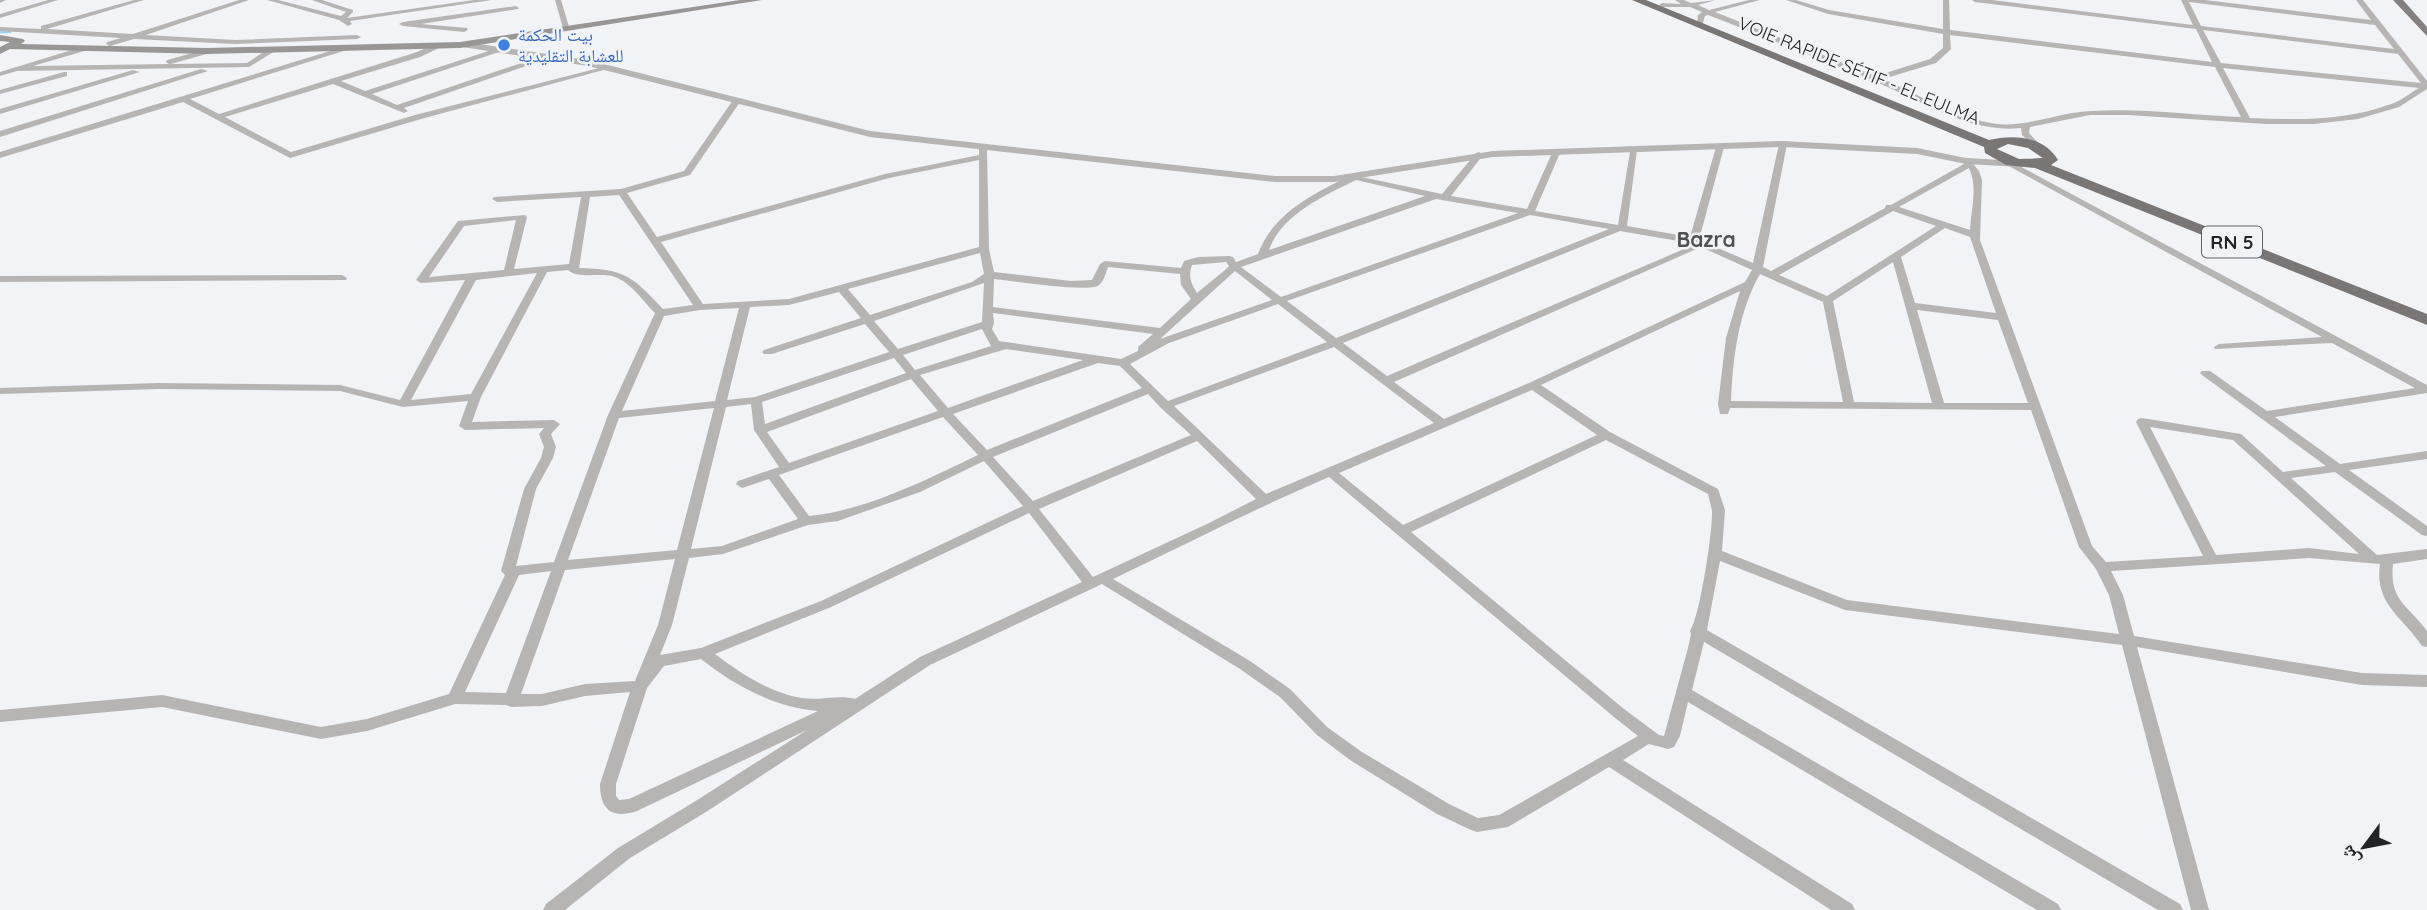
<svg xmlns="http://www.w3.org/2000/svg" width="2427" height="910" font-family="Quicksand,'Noto Naskh Arabic',sans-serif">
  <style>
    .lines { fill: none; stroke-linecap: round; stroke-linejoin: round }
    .stream { stroke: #9ed3fd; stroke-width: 2.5 }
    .minor { fill: #b7b5b4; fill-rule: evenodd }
    .tertiary { fill: #b7b5b4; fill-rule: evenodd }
    .secondary { fill: #999696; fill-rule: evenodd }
    .primary { fill: #848080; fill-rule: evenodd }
    .trunk { fill: #7b7676; fill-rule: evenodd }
    .shop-dot { fill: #3f7fe0; stroke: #f1f3f7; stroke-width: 2.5 }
    .labels { text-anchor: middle; stroke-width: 5; stroke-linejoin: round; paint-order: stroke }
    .far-shop-label { font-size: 18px; fill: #366cbe; stroke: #f1f3f7; text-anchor: start }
    .far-street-label { font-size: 18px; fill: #232425; stroke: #f1f3f7 }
    .shield { fill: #f1f3f7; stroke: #616264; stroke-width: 2 }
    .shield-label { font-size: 19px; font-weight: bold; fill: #232425 }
    .far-quarter-label { font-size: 21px; font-weight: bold; fill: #4f5154; stroke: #f1f3f7 }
  </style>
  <rect width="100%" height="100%" fill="#f1f3f7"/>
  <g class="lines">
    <path class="stream" d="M0,32h10"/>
    <path class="minor" d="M0,0h6l-6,3z
      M48,0h10l-58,18v-4z
      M134,0h10l-97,29 86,5 106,-34h10l-103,35 89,5 122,-5 4,2 -4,2 -122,5 -101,-5 -24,7 -4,-2 1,-2 14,-4 -121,-7v-4l41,2v-3z
      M267,0h11l63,16 5,-4 -34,-12h10l31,10v2l-6,6 127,-18h18l-142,21 2,3 -4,2 -9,-6z
      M555,0h6l9,30 -7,-2z
      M1675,0h9l7,3 25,-3 -18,5 11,5 40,-10h11l-45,12 161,64 54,-17 13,-11v-14l-115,-20 -42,-14h10l33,10 114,19v-29h6l1,30 262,32 -16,-33 -221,-27 -3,-2h20l201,25 -12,-25h24l166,20 -15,-20h7l64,81v8l-28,18 -41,12 -44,5h-48l-138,-9h-38l-60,12 -1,6 12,13 -4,3 -15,-14 -1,-7c-51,6 -101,-28 -147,-47 -55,-23 -110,-44 -166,-66l-3,1 -2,7h-6l1,-8 4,-3 -12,-5h-28l-3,-2 3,-2 19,1zM2189,2l186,23 19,24 -193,-23zM2203,30l195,24 23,29 -200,-20zM1950,35l265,32 26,50c-50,-2 -100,-9 -149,-6 -32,1 -64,16 -95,13 -39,-5 -77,-29 -114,-45l53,-16 15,-14zM2223,68l196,20c-9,5 -18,13 -28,16 -45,17 -95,16 -141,14z
      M516,6l3,2 -1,1 -97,15 46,4 1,2 -4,2 -61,-6 -4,-2 4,-2z
      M436,44h3v4l-19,9 -79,24 24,10 133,-43 7,2 -133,44 25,11 151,-51 7,2 -151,52 4,3 -4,2 -71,-29 -108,33 66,35 124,-37 192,-49 4,2 -190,51 -131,39 -107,-56 -183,56v-6l343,-105 7,2 -160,50 29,15 195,-61z
      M85,46l4,2 -1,2 -55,16 136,-2 -3,-2 1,-2 40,-11h3v4l-39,11 76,-1 21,-14 7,2 -26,16 -232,4 -17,5v-4z
      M201,69l7,2 -208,66v-6z
      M133,70l7,2 -140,42v-5z
      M64,72h3v4l-67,18v-4z
      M733,100l7,2 -50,73 -63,18 30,44 228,-63 94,-19v-6l4,-3 4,3 2,100 5,23 77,9 21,-1 8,-16 5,-3 76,7 3,-7 14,-4 31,-1 4,1 3,5 22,-8c15,-41 56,-61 94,-79l90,19 34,-41 3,-1 4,3 -32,41 76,13 25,-56 4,-3 4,3 -25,58 83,14 12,-73 7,-2 -10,76 63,11 26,-90 4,-3 4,3 -25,93 54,23 26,-119 4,-3 4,3 -24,123 8,4 114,-63 1,-3h5l73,-41 -2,-3 1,-2h6l10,12 3,9 -2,60 112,306 14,16 97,-6 -67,-134 2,-3 4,-1 99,16 42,38 43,-6 -124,-91 -2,-2 2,-2h8l57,40 148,-23 -83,-45 -117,6 -1,-2 5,-3 103,-7 -317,-173 7,-2 415,223v8l-152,24 65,47 87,-13v8l-78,11 78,56v10l-5,-1 -87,-63 -44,6 86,77 50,-6v10l-34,5c-4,37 15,41 34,67v16l-5,-1c-20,-30 -48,-42 -42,-82l-71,-6 -198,13 12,24 11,41 228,37 65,2v12l-65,-2 -225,-38 72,263h-18l-69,-265 -277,-35 -125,-49 -13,69 473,274 3,6h-25l-454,-268 -12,48 366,214 3,6h-24l-349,-208 -8,34 -6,11 -6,2 -19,-5 -26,16 229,144 3,6h-24l-222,-143 -101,60 -31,5 -6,-2 -34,-16 -87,-54 -33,-25 -37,-38 -40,-28 -138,-85 -172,81 -224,147 -76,46 -65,52h-22l3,-6 72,-56 76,-46 113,-72 -170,81c-25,8 -37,-1 -37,-27l30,-92 -45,4 -43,10 -31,1 -5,-2 -51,-1 -88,27 -46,8 -159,-32 -162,15v-12l162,-15 159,32 46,-8 82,-25 56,-119 -4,-4 23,-82 17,-31 3,-11 -5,-13 5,-6 -79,2 -6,-4 9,-25 -65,6 -63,-16 -182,-2 -158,5v-6l158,-5 182,2 60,15 65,-120 -44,3 -5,-3 42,-59 67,-6 2,2 -13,52 55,-5 12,-67 -84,5 -5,-3 2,-2 127,-8 63,-18zM979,160v87l-190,52 -86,5 -42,-62 228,-64zM1969,168c9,19 2,42 1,62l-71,-23zM1356,180l69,16 -156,54c13,-36 55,-54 87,-70zM619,195l74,110 -30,4c-31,-33 -38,-40 -84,-41l11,-71zM1436,199l82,14 -237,84 -40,-30zM1893,211l43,15 -109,70 -48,-21zM1530,215l79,14 -273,109 -49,-37zM516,220l-12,50 -75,7 35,-51zM1945,228l25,9 26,76 -81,-10 -14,-46zM1620,231l70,12 1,3 -304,130 -44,-33zM1701,247l51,23 -7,12 -216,101 -85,36 -50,-37zM980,253l4,21 -12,8 -102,33 -22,-26zM1226,262l3,4 -4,4 -28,23c-6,-9 -9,-17 -5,-28zM1893,262l39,141 -78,-1 -21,-101zM1108,267l72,7 1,11 10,14 -31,29 -167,-21 1,-28c19,2 89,13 104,7 5,-3 8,-13 10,-19zM568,270c10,9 31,3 44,6 18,5 30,24 43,37l-47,102 -54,147 -38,4 20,-77 17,-31 3,-11 -5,-13 9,-10 -6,-4 -82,2 9,-25 66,-125zM1235,271l37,29 -112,39zM537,273l-66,121 -60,6 65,-120zM1760,274l63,28 20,100 -112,-1c2,-44 7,-88 29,-127zM984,283l-2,39 -84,27 -24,-28zM1740,291l-14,47 -8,66 2,10h8l2,-6 301,2 48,137 17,22 13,26 10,39 -272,-34 -125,-49 3,-41 -7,-21 -108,-57 -69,-47zM839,292l22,26 -97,32 -2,2 2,2h8l93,-30 24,28 -134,45 -28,3 23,-93 39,-2zM1278,304l49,38 -159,59 -38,-37 39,-21zM739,308l-24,93 -93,10 42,-95 36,-6zM1917,310l81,10 30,83h-84zM993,313l160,21 -15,13v4l-17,8 -122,-18 -7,-12 2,-6zM982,329l9,17 -76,24 -12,-15zM1334,347l100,76 -168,71 -92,-88zM1006,349l77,11 -135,48 -28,-33zM894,358l12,15 -141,51 -3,-22zM1098,363l22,3 22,22 -155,62 -34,-36zM911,379l27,32 -149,52 -22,-31zM1532,390l65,45 -194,90 -64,-52zM1148,394l13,14 30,27 -158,66 -40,-44zM751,404l3,26 25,37 -41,14 -2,3 6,4 27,-9 29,40 -76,27 -31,3 35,-142zM714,408l-37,142 -109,10 51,-142zM943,417l35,38c-52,25 -111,55 -169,61l-30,-41zM2150,427l83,13 126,114 -50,-6 -93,7zM1606,440l102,54c1,5 3,11 4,17 1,19 -12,106 -22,120l1,3 -3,14 -24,88 -5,-1 -35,-26 -213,-177zM1197,441l59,58 -47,24 -116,54 -54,-68zM984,461l39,45 -202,95 -120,47 -41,7 12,-30 17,-67 34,-4 85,-29 30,-4 82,-29zM1329,477l285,240 24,19 -139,79 -21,3 -29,-14 -87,-52 -35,-25 -37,-38 -40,-28 -137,-82c72,-34 143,-71 216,-102zM1029,513l53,69 -162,75 -65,42c-15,-5 -36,2 -53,-1 -32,-5 -62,-25 -87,-44l116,-47zM675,559l-17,66 -23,56 -50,3 -43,10h-21l44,-124zM551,571l-45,122 -41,-1 54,-117zM701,659c35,27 72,48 117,52l-189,88 -10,1 -3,-4v-12l31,-96 17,-22z
      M342,275l5,3 -1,2 -346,2v-6z"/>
    <path class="tertiary" d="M465,42l123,18 282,71 405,45h59l159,-25 290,-10 134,7 49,10 56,3 5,3 -5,3 -56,-3 -49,-10 -134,-7 -290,10 -159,25h-59l-405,-45 -282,-71 -126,-19v-4z"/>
    <path class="secondary" d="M740,0h22l-302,48 -253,6 -197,-5 -10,5v-7l10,-5 -10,-1v-6l23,4 2,2 -4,3 186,4 253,-6z"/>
    <path class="primary" d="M2393,0h10l24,27v9z"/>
    <path class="trunk" d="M1632,0h14l343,140c24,-6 55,-4 69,20l-7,5 376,149v11l-392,-157 -29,-3 -21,-12 -1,-6zM2008,144l20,4 15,10 -24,1 -22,-10z"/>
  </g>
  <circle class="shop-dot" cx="504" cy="45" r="7"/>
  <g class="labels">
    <g class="far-shop-label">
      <text x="518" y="41">بيت الحكمة<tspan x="518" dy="21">للعشابة التقليدية</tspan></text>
    </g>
    <g class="far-street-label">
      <text transform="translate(1859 71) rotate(22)" y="6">VOIE RAPIDE SÉTIF - EL EULMA</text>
    </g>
    <rect class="shield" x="2202" y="226.5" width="60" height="31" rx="5"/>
    <g class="shield-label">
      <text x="2232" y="249">RN 5</text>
    </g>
    <g class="far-quarter-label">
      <text x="1706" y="247">Bazra</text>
    </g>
  </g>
  <g transform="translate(2364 847) rotate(238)" stroke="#f1f3f7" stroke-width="5" paint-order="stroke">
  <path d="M0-5L12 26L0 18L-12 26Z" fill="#232425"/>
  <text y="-10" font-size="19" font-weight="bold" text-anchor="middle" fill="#232425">ش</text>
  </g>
</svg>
